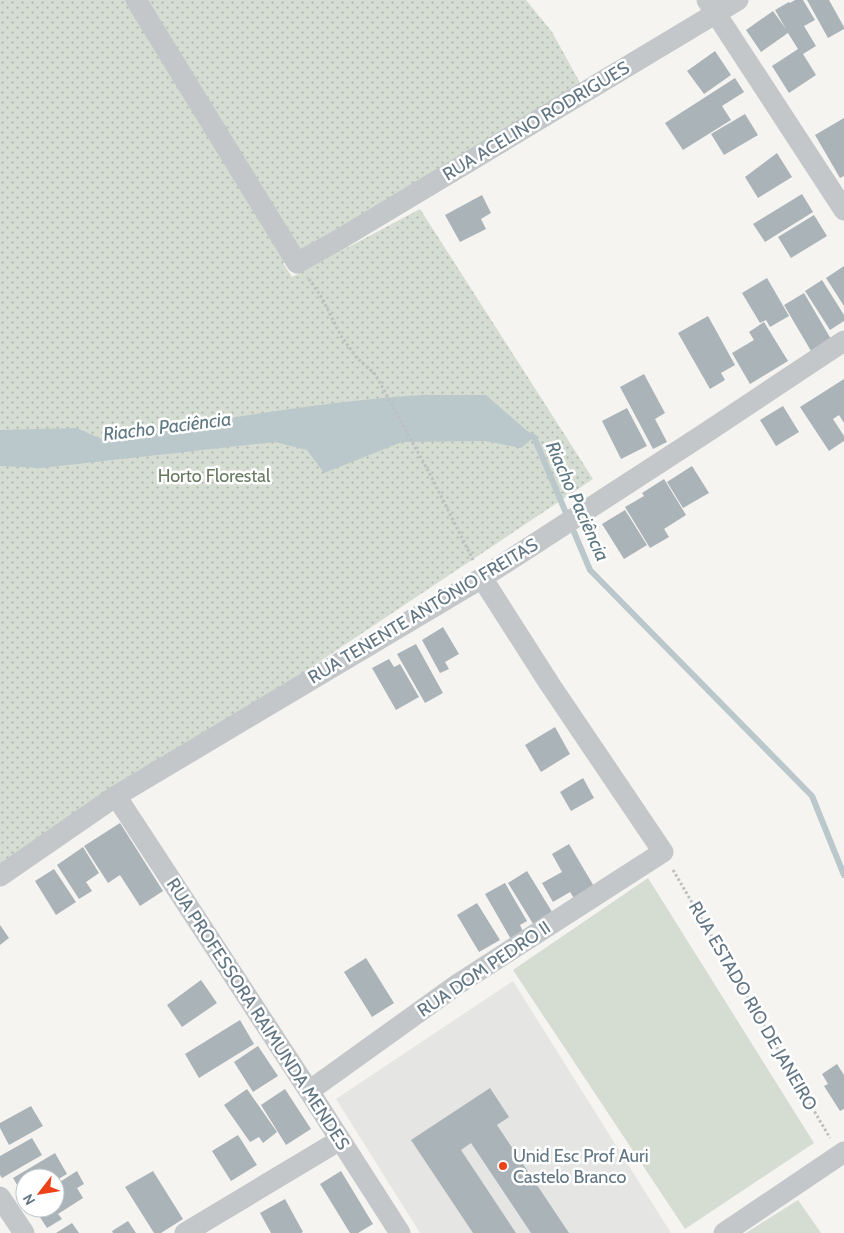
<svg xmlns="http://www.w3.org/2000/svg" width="844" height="1233" font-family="Cabin,sans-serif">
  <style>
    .built { fill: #e5e6e4 }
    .park { fill: url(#park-dots) }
    .garden { fill: #d5dcd1 }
    .water { fill: #bac7cb }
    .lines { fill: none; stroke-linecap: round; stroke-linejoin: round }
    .stream { stroke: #bac7cb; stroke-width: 6 }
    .building { fill: #aab3b8 }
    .path { stroke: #bdbfc1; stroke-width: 3; stroke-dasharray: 2.5 2.5; stroke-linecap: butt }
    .minor { stroke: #c3c7ca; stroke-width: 21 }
    .poi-dot { fill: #ed4217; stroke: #fff; stroke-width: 2 }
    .labels { text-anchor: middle; stroke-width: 5; stroke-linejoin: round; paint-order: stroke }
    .street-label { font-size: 18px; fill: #617583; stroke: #fff }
    .park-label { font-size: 18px; fill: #677a61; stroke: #fff }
    .poi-label { font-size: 18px; fill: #617583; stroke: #fff; text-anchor: start }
    .water-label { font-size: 19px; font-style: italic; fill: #5d7881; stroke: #fff }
  </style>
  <defs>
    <pattern id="park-dots" width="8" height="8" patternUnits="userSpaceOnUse" patternTransform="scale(1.25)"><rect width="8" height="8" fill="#d5dcd1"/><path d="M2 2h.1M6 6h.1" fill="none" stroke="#b0b7af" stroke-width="1.8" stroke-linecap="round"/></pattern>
  </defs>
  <rect width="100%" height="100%" fill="#f5f4f0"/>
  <path class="built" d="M513,981l158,252h-251l-84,-134z"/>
  <path class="park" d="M0,0h526l26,32 33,60 -302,171 9,14 128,-68 173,270 -472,315 -121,78z"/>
  <path class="garden" d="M648,878l166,265 -129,86 -172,-259z
    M798,1200l23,33h-75z"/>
  <path class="water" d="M422,395h64l48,42 -13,11 -36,-7 -83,1 -78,31 -17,-23 -32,-8 -234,26 -41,-2v-36l77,-2 24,11c107,-17 213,-37 321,-44z"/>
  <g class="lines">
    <path class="stream" d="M526,434l8,3 56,133 222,226 32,79"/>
  </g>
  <path class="building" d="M795,0h8l12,20 -11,6 12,20 -13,8 13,21 -27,18 -17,-27 26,-17 -10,-16 -27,19 -15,-22 27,-19 13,18 -11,-19 14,-8 1,1z
    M807,0h22l15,27v2l-16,9z
    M715,51l16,24 -27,19 -17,-23z
    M735,78l9,14 -22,14 9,14 -48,30 -18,-27z
    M745,114l13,21 -34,20 -13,-21z
    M844,118v58l-4,2 -25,-43z
    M777,153l15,24 -34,21 -13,-21z
    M802,194l11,18 -48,30 -12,-18z
    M482,195l9,18 -10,6 5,10 -26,13 -15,-27z
    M814,215l13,21 -36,22 -13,-21z
    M844,266v40l-18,-28z
    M767,278l22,38 -19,11 -4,-7 -6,3 -18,-30z
    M822,280l22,35v6l-14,9 -25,-39z
    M804,293l27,46 -20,12 -27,-46z
    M708,316l27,49 -14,8 4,7 -15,9 -32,-56z
    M764,322l24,39 -38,23 -18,-31 22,-13 -5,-8z
    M644,374l21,39 -10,6 12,23 -14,7 -33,-62z
    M844,379v44l-5,-8 -6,4 11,17v5l-15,10 -29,-44z
    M783,406l16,26 -23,14 -16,-26z
    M627,408l20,38 -26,13 -19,-38z
    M692,466l17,27 -26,15 -16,-26z
    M664,479l22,36 -22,14 -3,-5 8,13 -19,11 -25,-41 19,-11 -2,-3z
    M625,510l22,35 -23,14 -22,-35z
    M443,627l16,27 -14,8 4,7 -9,4 -18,-33z
    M416,644l27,49 -18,10 -28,-49z
    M389,659l5,8 6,-3 19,33 -23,13 -24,-42z
    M555,727l15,27 -29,18 -16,-27z
    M583,778l11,20 -23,13 -11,-19z
    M120,823l43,68 -23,15 -20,-31 -12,8 -24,-37z
    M569,844l26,44 -20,12 -5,-8 -17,10 -11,-19 20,-11 -10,-18z
    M83,847l16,26 -13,9 6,9 -13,8 -22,-34z
    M54,869l22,33 -20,13 -21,-34z
    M527,871l27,44 -19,12 -27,-44z
    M505,883l22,38 -7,4 4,9 -12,7 -27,-47z
    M477,903l23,37 -21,12 -22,-37z
    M0,925l9,13 -9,7z
    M366,958l28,45 -22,14 -28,-45z
    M201,980l16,23 -35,24 -15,-22z
    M240,1020l14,24 -55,34 -14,-24z
    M258,1046l20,30 -25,16 -19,-30z
    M837,1064l7,11v34l-4,2 -16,-25 4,-2 -6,-10z
    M490,1088l19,29 -12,8 72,108h-38l-60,-90 -10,7 55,83h-43l-62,-93z
    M247,1089l30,43 -14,11 -4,-6 -9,5 -26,-37z
    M285,1089l26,40 -25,16 -25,-40z
    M31,1106l12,20 -34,19 -9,-17v-5z
    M238,1135l19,30 -26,16 -19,-30z
    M32,1138l10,17 -40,23 -2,-3v-19z
    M55,1153l12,21 -12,7v-3h-30v20l-12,-20z
    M77,1171l7,13 -7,4 6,10 -25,16 4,5 -15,9 -13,-20h21v-23z
    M153,1171l30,48 -22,14h-7l-29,-46z
    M341,1171l32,53 -15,9h-8l-30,-49z
    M285,1199l18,33 -2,1h-30l-11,-20z
    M128,1221l8,12h-23l-1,-2z
    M72,1223l7,10h-23z"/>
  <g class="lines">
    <path class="path" d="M309,279l13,19 19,38 16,22 18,16 57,104 41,82
      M673,870l157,268"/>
    <path class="minor" d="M136,0l161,263 38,-21 403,-242
      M707,0l137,210
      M116,796l193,295 91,142
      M0,876l116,-80 366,-218 222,-144 140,-93
      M309,1091l149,-107 205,-132 -114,-169 -67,-105
      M0,1197l24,36
      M185,1233l155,-93
      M724,1233l120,-81"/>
  </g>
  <circle class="poi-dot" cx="503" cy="1166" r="5"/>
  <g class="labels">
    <g class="street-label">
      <text transform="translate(536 121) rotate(-31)" y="6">RUA ACELINO RODRIGUES</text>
      <text transform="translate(423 611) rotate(-31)" y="6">RUA TENENTE ANTÔNIO FREITAS</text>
      <text transform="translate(484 969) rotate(-34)" y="6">RUA DOM PEDRO II</text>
      <text transform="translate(753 1006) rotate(60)" y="6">RUA ESTADO RIO DE JANEIRO</text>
      <text transform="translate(258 1014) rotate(57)" y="6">RUA PROFESSORA RAIMUNDA MENDES</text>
    </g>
    <g class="park-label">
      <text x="214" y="482">Horto Florestal</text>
    </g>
    <g class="poi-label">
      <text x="513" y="1162">Unid Esc Prof Auri<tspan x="513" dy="21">Castelo Branco</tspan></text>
    </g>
    <g class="water-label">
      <text transform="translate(167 426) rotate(-7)" y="7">Riacho Paciência</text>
      <text transform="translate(578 501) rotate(66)" y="7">Riacho Paciência</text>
    </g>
  </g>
  <g transform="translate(40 1193) rotate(239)"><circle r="24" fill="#ffffff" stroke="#c0c8cd"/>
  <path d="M0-4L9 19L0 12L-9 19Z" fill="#ed4217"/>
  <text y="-8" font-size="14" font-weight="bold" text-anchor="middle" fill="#617583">N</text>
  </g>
</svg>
